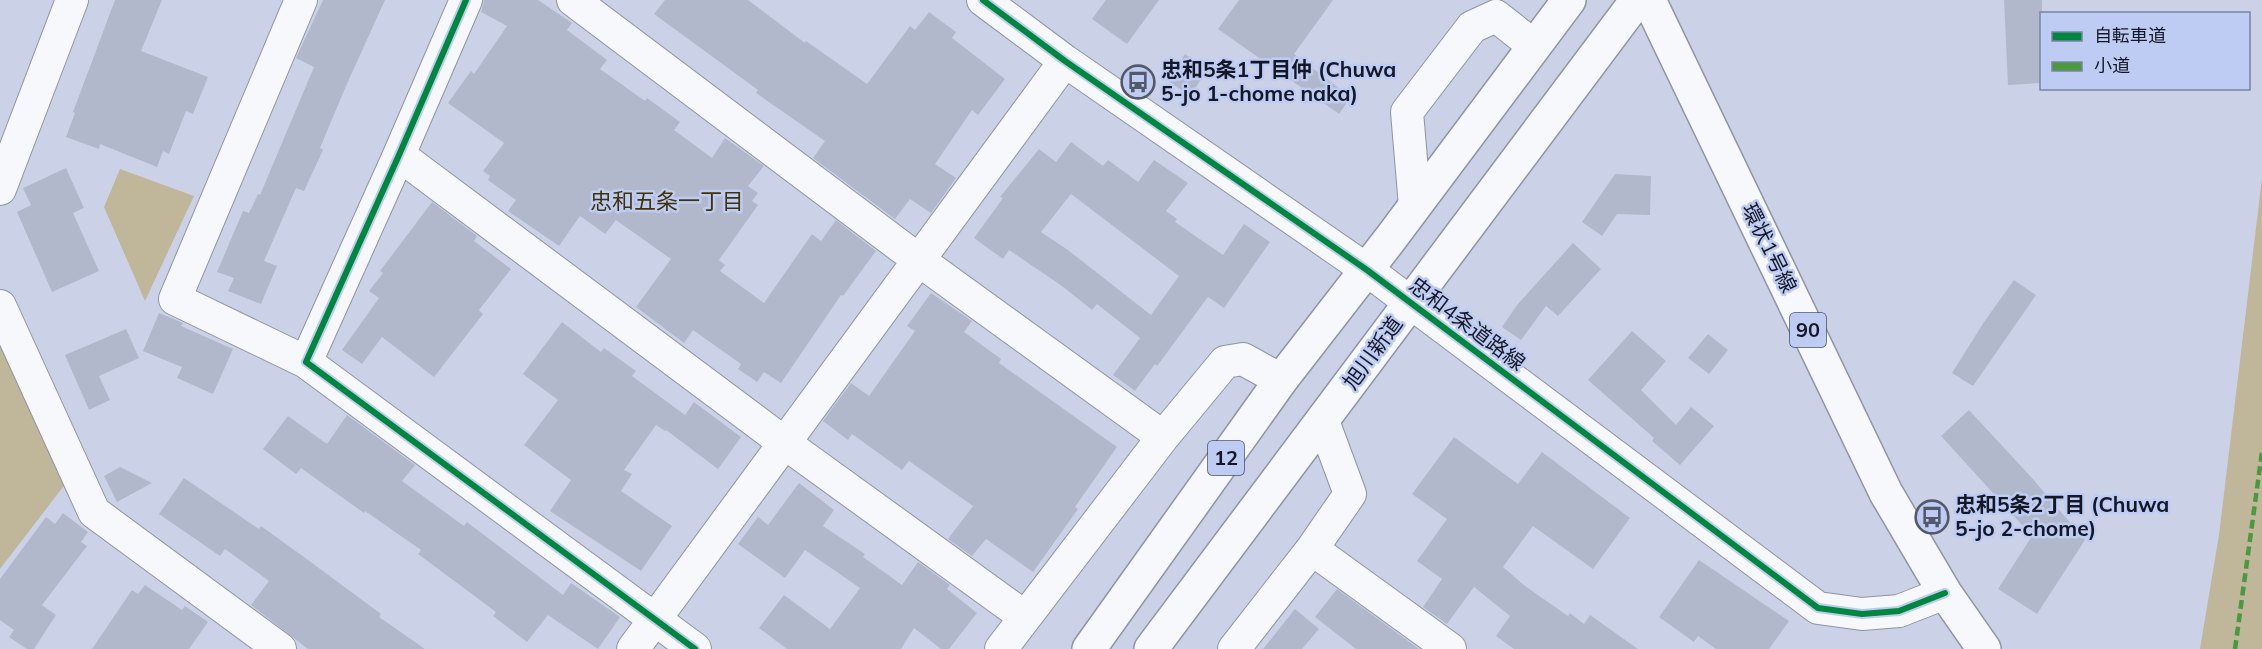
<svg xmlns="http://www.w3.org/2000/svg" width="2262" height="649" font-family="Mulish,'Noto Sans JP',sans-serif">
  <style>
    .green { fill: #c0b699 }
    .building { fill: #b2b8cc; fill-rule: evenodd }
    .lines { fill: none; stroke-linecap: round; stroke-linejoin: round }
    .street-casing { stroke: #8f94a4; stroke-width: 34 }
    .primary-casing { stroke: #8f94a4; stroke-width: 36 }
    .highway-casing { stroke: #8f94a4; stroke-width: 36 }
    .street { stroke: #f7f8fb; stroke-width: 32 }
    .primary { stroke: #f7f8fb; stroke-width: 33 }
    .highway { stroke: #f7f8fb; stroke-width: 33 }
    .quiet { stroke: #4a9940; stroke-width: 4.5; stroke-dasharray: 9 4.5; stroke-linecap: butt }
    .cycleway-casing { stroke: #beccf4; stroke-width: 10 }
    .cycleway { stroke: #00873e; stroke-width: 6 }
    .labels { text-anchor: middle; stroke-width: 5; stroke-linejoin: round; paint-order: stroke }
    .shield { fill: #beccf4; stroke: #474e64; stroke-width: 1.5 }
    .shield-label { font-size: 20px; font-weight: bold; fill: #141826 }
    .poi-label { font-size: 21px; font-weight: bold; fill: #141826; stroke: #beccf4; text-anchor: start }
    .street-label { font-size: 21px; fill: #141826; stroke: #beccf4 }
    .neighbourhood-label { font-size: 22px; fill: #403208; stroke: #beccf4 }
  </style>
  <rect width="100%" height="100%" fill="#cbd2e7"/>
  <path class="green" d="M120,169l74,27 -49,105 -41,-94z
    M2262,178v471h-62l19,-114z
    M0,348h7l59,135 -66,86z"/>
  <path class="building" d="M115,0h47l-21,51 67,26 -15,37 -7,-3 -17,43 -6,-3 -6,16 -57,-23 -1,5 -33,-12 9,-24 -2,-1z
    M323,0h62l-39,86 -26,62 3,2 -19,41 -8,-3 -32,73 13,5 -16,38 -33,-13 6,-13 -17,-6 26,-61 6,2 9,-19 2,1 54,-128 -18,-9z
    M484,0h54l34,23 -5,7 40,30 -7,9 45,32 2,-3 33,24 -6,8 38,28 13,-20 39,28 -16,20 10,7 -6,8 6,4 -39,55 6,5 -5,6 44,32 48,-69 9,7 15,-21 40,31 -33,45 -2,-1 -60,88 -17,-11 -7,10 -19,-13 3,-5 -48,-34 -9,13 -48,-36 35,-48 -55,-39 -11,14 -25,-18 -21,30 -51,-35 8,-11 -28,-20 2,-4 -7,-5 21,-28 -56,-40 23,-32 3,3 33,-48 -26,-14z
    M665,0h83l57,43 1,-2 61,43 43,-58 5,4 14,-18 27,20 -4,6 53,41 -27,36 -6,-5 -37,54 21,14 -25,35 -21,-14 -15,20 -82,-61 12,-17 -69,-48 2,-3 -104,-76z
    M1106,0h53l-32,44 -35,-25z
    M1239,0h94l-39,54 57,43 -12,17 -121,-85z
    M2004,0h38v83l-34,2z
    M1185,54l23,15 -18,27 -23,-16z
    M1071,142l32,24 5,-6 30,22 16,-22 34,23 -22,28 11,8 -2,3 48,33 21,-31 26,18 -46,66 -16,-11 -51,69 -2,-2 -20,27 -22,-16 27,-37 -43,-34 -5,6 -30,-24 -53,-36 -6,9 -29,-21 29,-40 -3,-1 39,-48 17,13zM1071,194l108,82 -28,39 -83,-65 -27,-18z
    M66,168l18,40 -11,5 26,58 -47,21 -35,-80 14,-7 -8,-17z
    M1615,174l36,2 -1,39 -33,-1 -15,22 -20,-14z
    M432,202l45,34 -3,5 37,28 -32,41 4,4 -49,63 -52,-40 -20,27 -20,-14 37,-52 -10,-7 14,-18 -3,-2z
    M1573,243l28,26 -43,47 -12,-10 -25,34 -19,-13 15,-22z
    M2014,280l22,15 -63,91 -21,-13 32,-51z
    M931,293l41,28 -8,11 37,27 -2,4 118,84 -42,60 3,2 -45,63 -47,-33 -14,17 -24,-17 25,-33 -64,-45 -7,9 -50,-36 -4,6 -25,-19 28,-38 18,13 46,-65 -8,-5z
    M159,313l24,10 -2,3 52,23 -20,45 -36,-16 5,-11 -39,-16z
    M562,322l39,30 3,-4 32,23 -4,5 53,39 9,-13 47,35 -23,32 -52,-39 -1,1 -9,-6 -32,45 8,4 -11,17 51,35 -31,45 -91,-60 21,-31 -47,-35 34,-45 -35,-26z
    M126,329l13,29 -40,18 11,24 -21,10 -24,-55z
    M1632,331l34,30 -25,29 35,35 15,-18 23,19 -34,39 -28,-24 2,-3 -66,-58z
    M1708,334l20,16 -19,24 -21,-16z
    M1969,410l63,68 53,62 -48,74 -39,-25 34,-53 -91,-100z
    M347,415l68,50 -13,16 62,45 3,-4 96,73 8,-12 49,34 -22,32 -50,-34 -21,27 -34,-26 3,-4 -78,-58 3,-4 -56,-39 -1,2 -63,-45 -5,6 -33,-25 25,-33 39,28z
    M1454,437l64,47 24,-32 88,66 -37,51 -60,-43 -30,41 22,19 43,30 2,-3 14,11 6,-9 48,34h-124l-18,-13 14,-20 -36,-29 -27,37 -24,-17 19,-28 -25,-18 30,-42 -35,-25z
    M120,467l32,16 -35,19 -13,-26z
    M184,478l75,51 2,-3 43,31 77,57 -2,3 46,32h-117l-57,-44 18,-24 -44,-32 -5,7 -61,-42z
    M799,483l35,27 -11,16 42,28 -2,3 39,28 16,-23 32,23 -3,4 30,24 -28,36h-8l-27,-21 -13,21h-114l-28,-21 25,-33 46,34 30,-41 -55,-38 -20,28 -47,-34 20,-27 10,8z
    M63,513l25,19 -7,10 6,4 -45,59 14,10 -22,34h-7l-18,-12 5,-7 -14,-10v-41l46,-62 9,7z
    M1699,560l90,61 -20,28h-53l-18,-13 -4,6 -35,-25z
    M145,585l37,25 3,-4 23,16 -19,27h-97l40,-59 6,4z
    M1337,589l82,60h-63l-41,-32z
    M1295,609l24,20 -17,20h-39z"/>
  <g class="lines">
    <g class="street-casing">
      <path id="street" d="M301,0l-126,299 131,63
        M466,0l-67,155 -93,207 389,287
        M573,0l347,261 243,176
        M983,0l82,61 302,209 451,338 44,6 37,-3 46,-18
        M399,155l387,289 239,173
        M0,189l72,-189
        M1415,206l-8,-94 65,-85 24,-11 38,30
        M0,306l94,206 186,137
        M1312,549l138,100
        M633,649l432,-588
        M1001,649l162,-212 62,-75 18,-3 38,21
        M1234,649l78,-100 38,-55 -27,-73"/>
    </g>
    <g class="primary-casing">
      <path id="primary" d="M1649,0l237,493 59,100 39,56"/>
    </g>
    <g class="highway-casing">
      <path id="highway" d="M1089,649l192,-269 110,-142 178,-238
        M1151,649l486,-649"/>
    </g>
    <use href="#street" class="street"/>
    <use href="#primary" class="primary"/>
    <use href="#highway" class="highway"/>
    <path class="quiet" d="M2235,649l27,-197"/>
    <g class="cycleway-casing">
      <path id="cycleway" d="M466,0l-67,155 -93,207 389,287
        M983,0l82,61 302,209 451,338 44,6 37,-3 46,-18"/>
    </g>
    <use href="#cycleway" class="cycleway"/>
  </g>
  <defs>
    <g id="bus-ring" transform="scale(1.725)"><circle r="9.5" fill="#beccf4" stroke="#54596a" stroke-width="1.5"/><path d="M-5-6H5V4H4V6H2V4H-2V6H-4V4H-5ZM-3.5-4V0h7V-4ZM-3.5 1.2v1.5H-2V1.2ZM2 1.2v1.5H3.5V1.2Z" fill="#54596a"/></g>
  </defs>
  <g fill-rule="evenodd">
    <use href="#bus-ring" x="1138" y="82"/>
    <use href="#bus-ring" x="1932" y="517"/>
  </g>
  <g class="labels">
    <g class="shield">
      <rect x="1790" y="313" width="36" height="34" rx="4.5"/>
      <rect x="1208" y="441" width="36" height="34" rx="4.5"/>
    </g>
    <g class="shield-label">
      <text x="1808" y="337">90</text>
      <text x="1226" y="465">12</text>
    </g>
    <g class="poi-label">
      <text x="1161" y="77">忠和5条1丁目仲 (Chuwa<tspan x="1161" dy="24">5-jo 1-chome naka)</tspan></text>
      <text x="1955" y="512">忠和5条2丁目 (Chuwa<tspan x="1955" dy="24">5-jo 2-chome)</tspan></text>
    </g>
    <g class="street-label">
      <text transform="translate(1769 248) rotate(64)" y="7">環状1号線</text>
      <text transform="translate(1467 324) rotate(37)" y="7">忠和4条道路線</text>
      <text transform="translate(1373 353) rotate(-54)" y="7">旭川新道</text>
    </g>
    <g class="neighbourhood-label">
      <text x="667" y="209">忠和五条一丁目</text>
    </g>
  </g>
  <rect x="2040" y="12" width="210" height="78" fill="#beccf4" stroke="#7a84a2" stroke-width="1.5"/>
  <rect x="2052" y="32" width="30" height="9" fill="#00873e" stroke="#7a84a2" stroke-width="1.5"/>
  <text x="2094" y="42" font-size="18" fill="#141826">自転車道</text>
  <rect x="2052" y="62" width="30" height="9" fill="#4a9940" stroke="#7a84a2" stroke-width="1.5"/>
  <text x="2094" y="72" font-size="18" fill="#141826">小道</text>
</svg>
